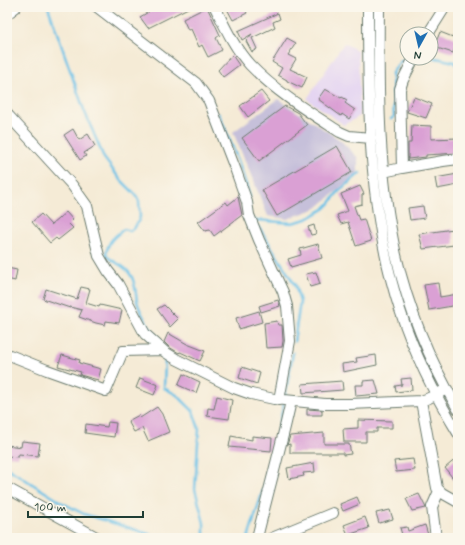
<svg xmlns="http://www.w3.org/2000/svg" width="465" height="545" font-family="Mynerve,sans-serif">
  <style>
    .built { fill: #e3d3f2 }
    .industrial { fill: #c6c0da }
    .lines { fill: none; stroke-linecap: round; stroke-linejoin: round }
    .stream { stroke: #6ac1e7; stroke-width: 2.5 }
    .building { fill: #daa0d4 }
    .minor-casing { stroke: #6a7a6d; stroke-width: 12 }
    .minor { stroke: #fff; stroke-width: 10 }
  </style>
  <rect width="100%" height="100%" fill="#fbf7ec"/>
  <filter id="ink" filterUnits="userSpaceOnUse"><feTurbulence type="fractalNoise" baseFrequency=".025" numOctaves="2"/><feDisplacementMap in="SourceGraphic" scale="8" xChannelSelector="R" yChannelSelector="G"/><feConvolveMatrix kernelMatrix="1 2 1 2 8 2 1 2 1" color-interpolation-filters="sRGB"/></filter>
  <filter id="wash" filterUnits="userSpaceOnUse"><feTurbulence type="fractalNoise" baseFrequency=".012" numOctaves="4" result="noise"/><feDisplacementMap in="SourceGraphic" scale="16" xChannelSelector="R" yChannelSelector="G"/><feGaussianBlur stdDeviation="0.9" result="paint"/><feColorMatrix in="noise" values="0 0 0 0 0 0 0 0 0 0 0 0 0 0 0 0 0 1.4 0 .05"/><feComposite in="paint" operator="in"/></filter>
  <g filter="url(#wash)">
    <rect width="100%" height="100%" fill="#f5ebd6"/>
    <path class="built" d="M344,43l14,8 2,65 -16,9 -37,-26z"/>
    <path class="industrial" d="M278,99l62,41 18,18v15l-41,35 -30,11 -19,-3 -35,-84z"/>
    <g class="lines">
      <path class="stream" d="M48,7l36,103 20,48 15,20 17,17 3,6 1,16 -2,5 -3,5 -5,4 -6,-2c-11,9 -16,12 -18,26 7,8 18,9 24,19 6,8 5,17 7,27 3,13 13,27 21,38
        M431,57l24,5 3,6
        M204,86l6,9
        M219,114l20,49 11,34
        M391,119l3,-2 -2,-44 8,-11 6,-3
        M255,220l37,3 15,-4 17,-10 6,-6 8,-11 22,-19
        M259,227l36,58 5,17 -6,40
        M165,359l-1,29 13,7 16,16 6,18 -4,60 9,34v15
        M285,397l8,-44
        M7,468l54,34 23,12 65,20 7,4
        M248,538l22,-70 14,-66"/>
    </g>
    <g id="blocks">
      <path class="building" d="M157,7h33l-42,21 -8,-11z
        M207,7l13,28 -4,3 6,12 -14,7 -6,-12 -3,2 -8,-18 -3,1 -5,-11z
        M226,7h18l3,6 -14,7z
        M278,13l2,6 -7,3 2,5 -23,11 5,11 -5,3 -6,-11 6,-7 -10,6 -4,-9z
        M440,32l18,7 -5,14 -19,-6z
        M287,38l9,5 -8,12 8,4 -6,10 17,8 -5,11 -15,-7v-1l-9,-5 4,-7 -10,-6z
        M232,55l7,10 -16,12 -5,-7z
        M325,89l16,9 1,-1 5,3 -2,3 10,7 -6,9 -7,-5 -1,2 -23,-17z
        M261,91l8,10 -21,16 -8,-11z
        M414,97l18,7 -6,14 -19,-6z
        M285,106l13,7 9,12 -48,36 -17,-23z
        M412,125l19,1v13l27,-1v15l-32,2v2l-18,2v-16h3z
        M73,129l6,11 9,-6 7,12 -11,7 2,3 -6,4 -16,-25z
        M337,146l15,26 -75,44 -15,-26z
        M458,174v11l-21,4 -2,-11z
        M360,186l4,8 -2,1v9l-8,2 5,14 5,-1 7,22 -15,5 -8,-24 -7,2 -4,-9 11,-4 -7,-17z
        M238,197l4,18 -28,21 -4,-6 -5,1 -7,-9 28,-20 2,3z
        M423,206l2,12 -15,2 -2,-12z
        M66,212l7,8 -4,4 4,4 -15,12 -2,-2 -6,5 -18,-21 9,-8 10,11z
        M314,225l2,9 -5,1 -3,-8z
        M453,229l1,16 -31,4 -4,-15z
        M318,244l4,14 -31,9 -3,-8 13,-4 -1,-6z
        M7,268l10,2 -2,11 -8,-2z
        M316,272l4,12 -10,3 -4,-13z
        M438,283l2,14 18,-3v11l-29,5 -5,-25z
        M81,287l9,2 -4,14 13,4 1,-2 22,5 -3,13 -13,-2 -1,4 -9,-2 -17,-6 3,-7 -12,-3v1l-27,-9 3,-10 31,10z
        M278,300l2,6 -19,6 -2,-6z
        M164,305l14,14 -8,8 -13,-18z
        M259,311l3,11 -23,7 -3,-11z
        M277,321l1,4h4l1,16 -1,6 -16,1 -2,-25z
        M168,333l19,11 18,7 -5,10 -20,-9 -1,1 -10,-6 -5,-5z
        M62,355l18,5 -1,3 22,6 -3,11 -18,-5 1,-3 -23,-6z
        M376,355l1,10 -34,7 -1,-8 15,-2 -1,-4z
        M242,367l18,6 -3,11 -18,-6z
        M183,374l17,8 -4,11 -18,-8z
        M140,378l18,7 -4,10 -18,-7z
        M411,378l1,12 -16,2 -1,-6 7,-1 -1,-6z
        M375,380l4,14 -23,2 -1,-11h8v-4z
        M342,381l1,9 -40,3 -1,-9z
        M217,396l15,4 -3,19 -22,-3 1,-8 6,1z
        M157,407l5,7 7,18 -21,9 -6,-13 -8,4 -6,-11 11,-6 1,3z
        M307,409l15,1v5h-15z
        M358,420l34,1v7h-15v4h-11v10h-22l-1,-13 15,-1z
        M108,422l8,1 -2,14 -29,-4 1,-9 21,3z
        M324,433v11h25l2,10 -8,1v-2h-53v-9l-3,1 3,-9z
        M231,436l21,4v-4l20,2 -1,13 -42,-4z
        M22,441l18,2 -2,13 -19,-2 -1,3 -11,-1v-11l14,2z
        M458,457v28l-13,-17z
        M413,459l2,11 -19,2 -2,-11z
        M314,463l1,9 -12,1 1,3 -15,3 -2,-11z
        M419,494l7,14 -14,3 -6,-12z
        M357,497l3,7 -17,7 -3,-7z
        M390,510l3,9 -14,4 -3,-10z
        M365,517l4,11 -21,7 -4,-10z
        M425,525l4,13h-13l-1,-1 -12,1 -3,-10 7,-1 1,4z"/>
    </g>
  </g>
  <g filter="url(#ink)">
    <use href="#blocks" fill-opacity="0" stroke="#6a7a6d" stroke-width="1"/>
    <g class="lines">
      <g class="minor-casing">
        <path id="minor" d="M97,7l99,76 13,18 27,70 11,31 2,13 10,25 24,52 4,14 3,35 -11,59
          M215,7c10,20 20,42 35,58 26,27 59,47 90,67l9,4 22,2
          M368,7c0,101 0,205 32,303 14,43 34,84 58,123
          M379,7c-1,83 -1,167 17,248 12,53 35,108 62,154
          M7,14l9,-7
          M428,34l17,-27
          M7,114l65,71 15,21 12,50 9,15 10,13 27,50 20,18 11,7 58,29 17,6 23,5 51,5h25l71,-3 8,-3 18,-9
          M402,168l41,-7 15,-2
          M383,172l19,-4 -2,-79 3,-9 11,-22
          M7,354l40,16 59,21 17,-40 40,-1
          M421,401l16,87 5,5 16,9
          M7,488l91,50
          M257,538c11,-46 24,-91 34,-137
          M272,538l61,-25
          M436,538l-4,-31 7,-16"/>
      </g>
      <use href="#minor" class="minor"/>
    </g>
  </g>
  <rect width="465" height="545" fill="none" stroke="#fbf7ec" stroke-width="24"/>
  <g transform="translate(419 46) rotate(188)"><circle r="19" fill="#fbf7ec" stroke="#a3ada2"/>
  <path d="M0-3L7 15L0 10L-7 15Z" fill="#1f6fb2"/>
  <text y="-6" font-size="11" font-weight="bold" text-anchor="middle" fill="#1f3d34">N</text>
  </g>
  <path d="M28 511v6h115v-6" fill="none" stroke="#1f3d34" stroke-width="2"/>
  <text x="34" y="511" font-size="12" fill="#1f3d34" stroke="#fbf7ec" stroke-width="3" paint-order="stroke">100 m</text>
</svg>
